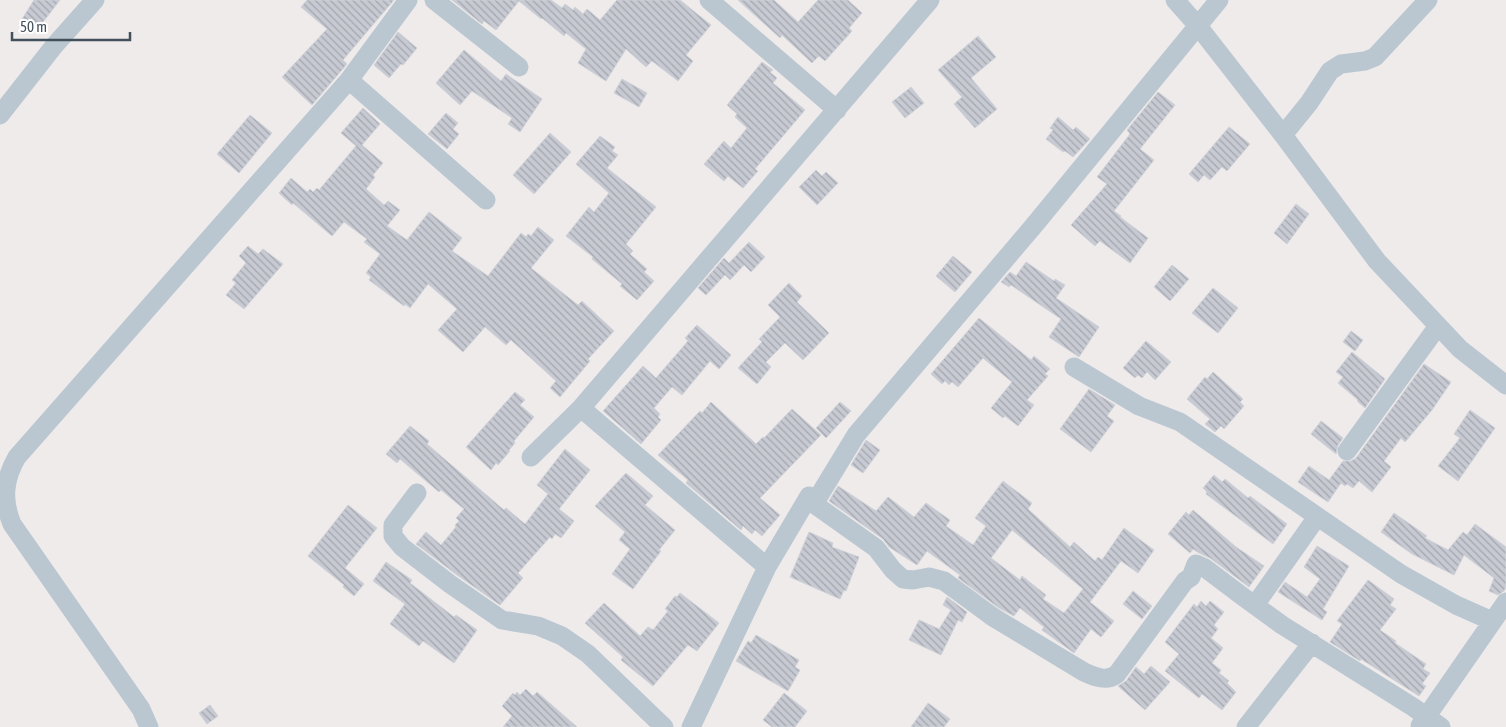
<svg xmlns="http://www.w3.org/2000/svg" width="1506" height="727" font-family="'Asap Condensed',sans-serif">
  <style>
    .building { fill: url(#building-back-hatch); stroke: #cfd2d8; fill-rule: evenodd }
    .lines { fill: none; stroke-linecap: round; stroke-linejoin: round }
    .minor { stroke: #bac7d0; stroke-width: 19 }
  </style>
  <defs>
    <pattern id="building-back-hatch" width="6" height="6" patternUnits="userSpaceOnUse" patternTransform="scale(1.25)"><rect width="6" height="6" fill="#c7cad2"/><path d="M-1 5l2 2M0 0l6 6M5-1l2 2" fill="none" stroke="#a3a6ad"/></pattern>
  </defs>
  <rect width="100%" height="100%" fill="#efebeb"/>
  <path class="building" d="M34,0h26l-20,26 -11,1 -7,-8z
    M307,0h87l-51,60 4,4 -35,41 -30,-28 45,-48 -26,-22z
    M452,0h99l11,8 3,-4 8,6 2,-3 8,7 4,-5 13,11 17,-20h63l31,25 -25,30 7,6 -15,20 -26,-20 -6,6 -20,-18 -20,32 -28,-18 8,-14 -20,-16 -2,3 -22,-18 -1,1 -22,-18 -23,29 -12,-9 -2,3z
    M738,0h36l24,22 20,-22h30l14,13 -13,15 3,3 -27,30 -6,-5 -7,7 -30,-28 -2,3z
    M398,32l19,16 -14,17 -2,-1 -12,14 -15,-13z
    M978,36l18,21 -25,21 26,31 -22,19 -21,-24 8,-7 -24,-27z
    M464,50l37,31 5,-7 36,25 -22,33 -12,-8 4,-6 -40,-27 -12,14 -24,-22z
    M762,62l11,8 -3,2 7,6 -4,5 32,27 -50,59 3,2 -15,17 -15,-12 -4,5 -20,-17 20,-23 7,7 16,-20 -12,-11 2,-3 -10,-9z
    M622,79l25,14 -8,14 -25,-14z
    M911,87l13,16 -19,15 -13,-16z
    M1158,92l17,13 -35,44 14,11 -40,51 7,5 -1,1 28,21 -18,25 -30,-22 -5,5 -24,-21 36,-41 -10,-7 33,-43 -3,-4z
    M363,108l17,16 -18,21 21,18 -10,12 2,2 -9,12 18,16 4,-4 12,9 -13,16 20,14 22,-28 33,26 -10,13 36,25 33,-43 5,4 2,-3 3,2 7,-9 16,13 -23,28 47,37 4,-4 32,30 -26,28 2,2 -30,36 -10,-9 6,-7 -45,-41 -5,5 -21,-18 -22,25 -25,-22 19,-21 -29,-25 -18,24 -5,-4 -1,2 -35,-26 2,-3 -5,-4 14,-19 -16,-12 3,-3 -23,-17 -12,14 -39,-33 -1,2 -13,-12 12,-15 16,14 3,-3 3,3 4,-4 2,2 37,-44 -15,-13z
    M446,113l12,10 -5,6 6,5 -12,15 -19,-15z
    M250,115l22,18 -33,40 -22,-19z
    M1058,117l15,13 3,-3 14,12 -17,18 -8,-6 -2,1 -17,-13 7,-9 -3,-2z
    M1229,127l21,17 -23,27 -5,-4 -12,13 -6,-5 -6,7 -9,-8z
    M550,133l21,19 -37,42 -21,-19z
    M600,136l15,11 -3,4 6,4 -11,13 49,39 -30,37 7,7 -3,3 17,15 -3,3 10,9 -17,19 -17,-14 2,-2 -30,-25 1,-2 -27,-21 23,-29 5,5 15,-19 -33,-29z
    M816,170l6,6 4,-4 12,11 -21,22 -18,-18z
    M1296,204l13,10 -22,30 -13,-11z
    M749,242l16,15 -14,15 -7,-7 -14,15 -5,-5 -19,20 -8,-7 26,-30 5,5z
    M248,246l10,8 5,-5 20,15 -39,45 -18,-14 10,-12 -4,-3 14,-17 -7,-7z
    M953,256l19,16 -17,20 -19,-16z
    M1026,262l28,19 1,-2 10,6 -9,13 43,29 -20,30 -30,-20 12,-18 -50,-34 -2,2 -8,-5 9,-10 6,4z
    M1172,265l17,14 -19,22 -16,-14z
    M789,283l13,13 -5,6 32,31 -26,27 -18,-17 -19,19 5,5 -14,17 -19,-16 24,-26 -3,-3 21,-22 -12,-12z
    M1213,288l25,20 -20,25 -26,-20z
    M979,318l52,42 3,-4 16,13 -5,5 3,2 -21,24 7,5 -16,21 -13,-10 -2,2 -12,-10 21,-26 -29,-24 -25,29 -6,-5 -3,3 -4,-4 -3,3 -11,-10z
    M697,325l34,30 -12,14 -9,-8 -28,34 -10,-8 -18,21 6,6 -2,3 3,3 -20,24 -38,-33 40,-45 13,12 32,-37 -3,-3z
    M1351,331l12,9 -8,11 -12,-9z
    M1146,341l25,21 -16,18 -8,-8 -5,6 -4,-3 -3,3 -12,-10z
    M1352,352l33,27 -20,29 -8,-7 1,-1 -20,-17 5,-6 -7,-5z
    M1424,364l27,18 -19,28 -27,32 -4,-4 -17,23 7,6 -19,25 -13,-11 -6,7 -6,-4 -2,2 -4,-3 -13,19 -30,-20 11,-16 20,14 14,-19h8l5,-3z
    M1213,372l30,27 -3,3 4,4 -20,23 -3,-3 -6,6 -10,-8 5,-5 -23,-20 18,-22 2,2z
    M1089,389l26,16 -8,11 7,5 -23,31 -31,-23z
    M515,392l10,8 -5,5 14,12 -20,24 1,2 -6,7 1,1 -12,14 -2,-2 -5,7 -25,-23z
    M711,402l45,42 7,-7 1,1 28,-29 29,26 -61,63 20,17 -18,21 -7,-6 -3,4 -9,-8 -2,4 -55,-47 2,-3 -30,-25 42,-44 2,2z
    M840,402l11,9 -25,27 -10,-10z
    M1470,410l25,18 -37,53 -20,-15 22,-28 -6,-4z
    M1321,421l22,17 -5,7 -2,9 -25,-20z
    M410,426l19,15 -2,3 77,66 2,-2 19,16 23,-30 -11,-9 28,-36 25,21 -31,39 15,12 -13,17 -6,-4 -3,5 -2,-2 -32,36 5,5 -23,27 -43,-30 -41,-31 10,-12 15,13 15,-18 -1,-2 4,-4 -3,-3 8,-9 -23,-19 -2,2 -39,-33 -3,4 -11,-9z
    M866,440l14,10 -17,23 -12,-8z
    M626,473l27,23 -8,9 30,25 -16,20 2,1 -28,38 -21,-15 18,-25 -11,-9 6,-8 -30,-26z
    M1214,475l8,7 3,-3 23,19 2,-2 37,28 -14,20 -67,-50 1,-2 -4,-4z
    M1003,481l29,22 -4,6 42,38 4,-5 21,19 3,-4 4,3 22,-32 30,22 -16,23 -17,-12 -31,41 24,19 -13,16 -10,-8 -17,24 -32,-23 2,-3 -24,-19 -6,8 -15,-8 -41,-30 2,-3 -33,-24 -10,14 -28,-18 -6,-8 -54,-38 9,-15 38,25 12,-14 26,20 12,-14 24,17 -4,6 27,19 13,-19 -11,-8zM1012,530l71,59 -19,24 -21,-14 3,-4 -24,-19 -2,4 -29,-22z
    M348,505l29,23 -32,40 19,16 -10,12 -11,-9 1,-2 -36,-29z
    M1193,510l43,37 28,19 -15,21 -39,-29 -11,-5 -6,-4 -3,4 -22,-19 18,-22 3,3z
    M1394,513l33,23 -2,2 23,12 15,-18 4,3 8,-11 31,23v40l-2,4 -6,4 -9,-4 5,-13 -30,-23 -10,20 -42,-21 -31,-22z
    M809,532l24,11 -1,4 27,10 -13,34 -2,-1 -4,9 -50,-22z
    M1317,546l32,20 -26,43 4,3 -5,8 -44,-28 7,-10 22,15 13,-18 -16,-12z
    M386,562l26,18 -2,3 44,34 2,-2 21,15 -23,33 -31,-22 -4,5 -29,-22 15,-20 -32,-23z
    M1368,580l26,19 -4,6 6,4 -16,21 16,11 -1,2 31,21 -3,5 7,4 -8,11 4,2 -7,10 -58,-37 -1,2 -30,-19 12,-18 -5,-3z
    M1133,591l19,15 -10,13 -19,-15z
    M680,593l39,30 -22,28 -9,-6 -35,41 -32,-26 2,-3 -38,-34 19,-20 36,33 8,-9 5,3 15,-19 -3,-2 10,-13 2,1z
    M947,597l20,15 -5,10 -4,-2 -17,35 -32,-15 10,-20 20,9 12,-19 -8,-5z
    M1201,601l5,5 4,-5 14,11 -10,13 4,4 -7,9 12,10 -11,15 9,7 -2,3 10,8 -2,2 9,9 -14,18 -20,-16 -3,4 -34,-27 14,-17 -14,-12 29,-38 3,3z
    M756,635l43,25 -4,7 5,3 -12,21 -52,-30 12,-20 3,2z
    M1151,666l19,16 -25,28 -27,-24 8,-5 10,-14 8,7z
    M526,689l7,7 4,-4 40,35h-74l9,-11 -10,-10 11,-13 2,2 2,-3 3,3z
    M784,693l23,18 -12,16h-23l-9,-7z
    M928,703l22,16 -6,8h-33z
    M210,705l8,11 -11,8 -8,-11z"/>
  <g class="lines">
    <path class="minor" d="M434,0l85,67
      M709,0l128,110
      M1175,0l23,26 85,109 94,126 83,88 46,36
      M349,80l137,120
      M0,115l54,-69 41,-46
      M1283,135l26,-32 21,-32 11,-7 24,-3 10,-4 53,-57
      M1074,367l65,39 41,16 221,152 55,31 36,16
      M581,408l186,159
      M1347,451l91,-125
      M531,457l50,-49 349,-408
      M417,493l-24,32v11l9,11 48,37 52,36 36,6 24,10 26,18 76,73
      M814,504l62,44 17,22 10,9 10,1 16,-3 15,4 49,36 91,55c11,5 23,10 33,2l68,-93 6,-4 5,-13 9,4 37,28 40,29 131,82 28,20
      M1255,605l62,-88
      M1420,726l86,-124
      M149,727l-8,-18 -129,-185c-10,-24 -8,-45 5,-67l332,-377 59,-80
      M691,727l76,-160 42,-71 5,8 42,-69 180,-212 183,-223
      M1246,727l66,-84"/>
  </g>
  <path d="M12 32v8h118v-8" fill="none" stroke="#42505b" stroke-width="2.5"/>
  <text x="20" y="32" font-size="15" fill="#42505b" stroke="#ffffff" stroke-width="4" paint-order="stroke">50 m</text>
</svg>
